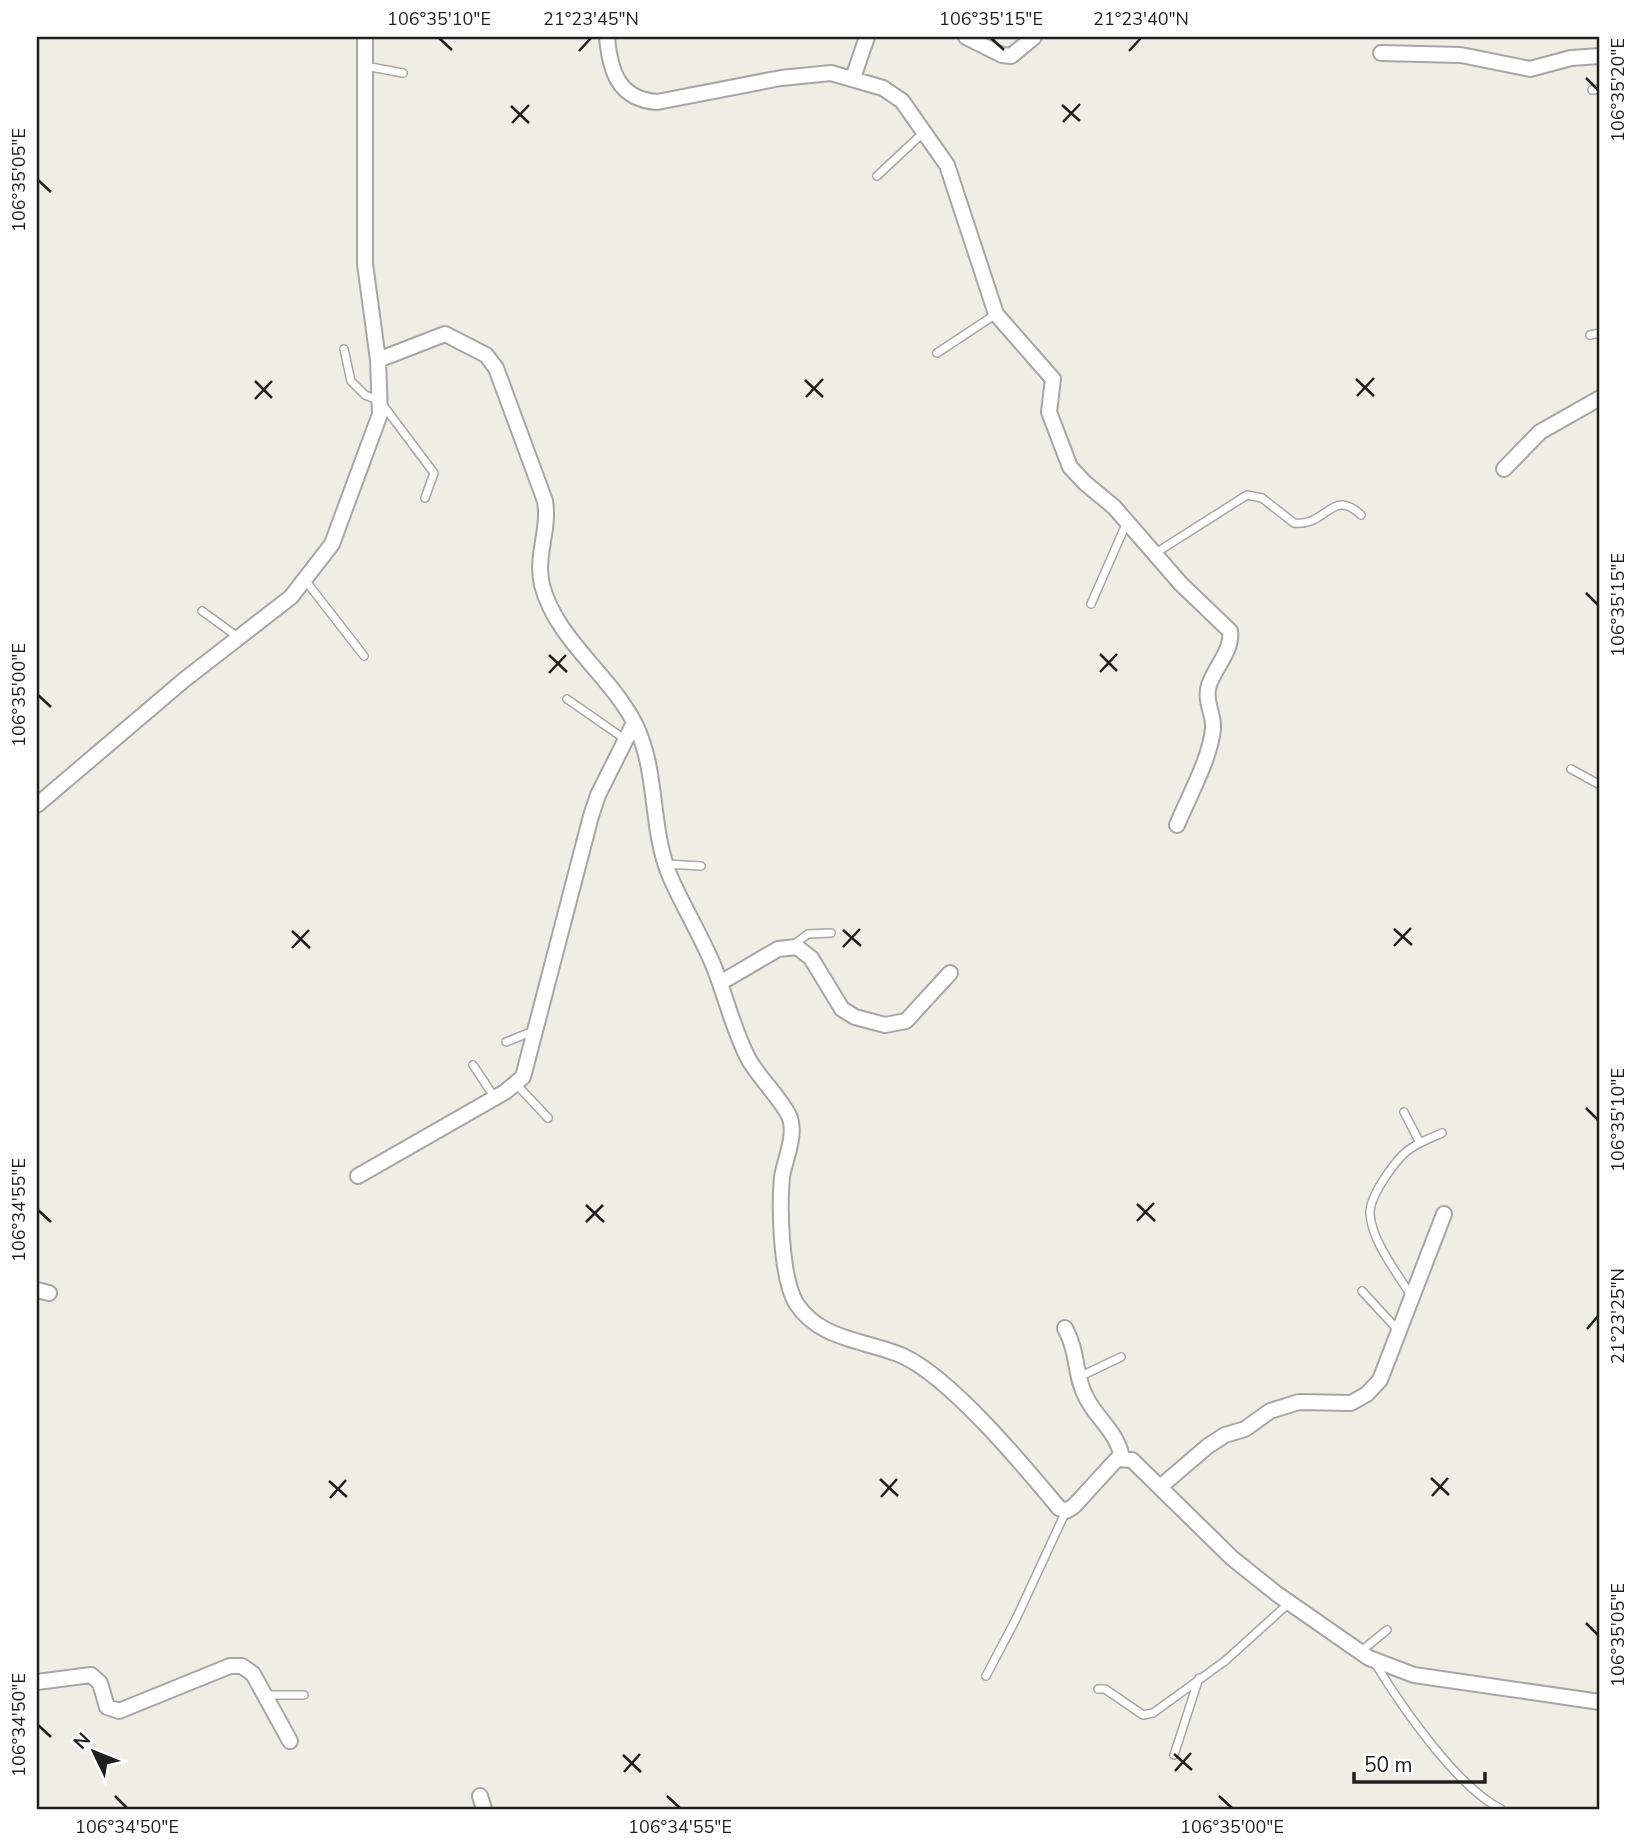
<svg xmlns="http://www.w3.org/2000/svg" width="1637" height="1846" font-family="'Nunito Sans',sans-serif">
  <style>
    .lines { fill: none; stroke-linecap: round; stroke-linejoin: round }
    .lane-casing { stroke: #a6a6a6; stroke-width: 10 }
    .street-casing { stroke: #a6a6a6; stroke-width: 18 }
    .lane { stroke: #fff; stroke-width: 7 }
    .street { stroke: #fff; stroke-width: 14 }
    .ticks { fill: none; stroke: #1f1f1f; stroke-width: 2.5 }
    .neatline { fill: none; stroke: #1f1f1f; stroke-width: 2.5 }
    .ticks-label { font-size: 18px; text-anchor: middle; fill: #1f1f1f }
  </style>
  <rect width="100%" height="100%" fill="#f0ede5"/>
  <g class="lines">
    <g class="lane-casing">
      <path id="lane" d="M365,66l38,7
        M1592,90l8,-1
        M877,176l47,-44
        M1590,335l10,-2
        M344,349l7,32 14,14 15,6 54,72 -9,25
        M937,353l59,-39
        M1154,554l93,-59 15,3 32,25c33,4 38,-36 67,-8
        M305,580l59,76
        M1091,604l36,-82
        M202,611l36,26
        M567,699l59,41
        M1571,769l29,16
        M666,864l35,2
        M793,945l15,-11 23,-1
        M506,1042l30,-12
        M473,1065l22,33
        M517,1085l31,33
        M1404,1112l16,31
        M1362,1291l35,38
        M1411,1296c-14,-24 -39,-54 -41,-82 -1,-18 28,-59 43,-67 9,-6 20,-10 29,-14
        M1079,1377l42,-20
        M1360,1652l27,-22
        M1375,1663c26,43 82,124 126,146
        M986,1676l30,-57 50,-108
        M1098,1689h7l38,26 10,-2 72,-52 64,-58
        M266,1695h38
        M1174,1755l25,-77"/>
    </g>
    <g class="street-casing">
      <path id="street" d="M607,37c3,34 11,62 50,65l124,-24 50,-5 52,15 19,13 45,64 49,149 57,65 -4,33 21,55 15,16 29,24 67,77 49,47c3,19 -15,36 -21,54 -5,16 5,29 4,43 -2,29 -25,70 -36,97
        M966,37l36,18 9,1 23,-19
        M1381,53l80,2 69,14 41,-11 29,-2
        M853,78l14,-41
        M378,360l67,-26 41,21 10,13 49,133c5,29 -10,55 -3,84 14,55 70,91 94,141 22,47 14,100 33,148 13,31 32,61 45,93 12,30 19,62 34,91 10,19 36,44 42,60 6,18 -5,41 -8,59 -3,30 -1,101 14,126 24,38 71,37 107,53 48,22 121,110 156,152l7,3 8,-5 43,-47 15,1 100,98 45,36 92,64 45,17 186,27
        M1504,469l36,-37 60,-34
        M37,805l147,-125 107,-83 41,-53 48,-130 -2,-54 -13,-96v-227
        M720,983l58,-34 19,-2 14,11 31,51 13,8 30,8 21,-4 44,-48
        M358,1176l147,-84 18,-15 68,-261 7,-21 36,-72
        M37,1290l12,3
        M1065,1328c14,26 9,47 21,69 12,24 31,34 36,61
        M1160,1487l48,-41 17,-11 20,-6 25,-18 29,-9 52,1 16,-9 13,-14 64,-166
        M37,1682l54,-7 9,8 7,24 12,4 111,-45h12l11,8 37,67
        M480,1796l4,13"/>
    </g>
    <use href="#lane" class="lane"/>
    <use href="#street" class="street"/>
  </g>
  <path class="ticks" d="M439,38l13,12M991,38l13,12M579,51l12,-13M1129,51l12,-13M1586,78l12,12M1062,105l18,16M511,106l18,17M1063,122l17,-18M512,123l17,-18M38,180l13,12M1356,379l18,17M805,380l18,17M255,381l17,17M1357,396l17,-18M806,397l17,-18M255,399l17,-18M1586,593l12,12M1100,654l17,17M549,655l18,17M1100,672l17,-18M549,673l17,-18M38,695l13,12M1394,929l18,16M843,930l18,16M292,931l18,17M1394,946l17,-18M843,947l17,-18M292,948l17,-18M1586,1108l12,12M1137,1204l18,17M586,1205l18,17M38,1210l13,12M1137,1221l17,-18M586,1222l17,-17M1587,1329l11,-13M1431,1478l18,17M880,1479l18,17M329,1481l18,16M1432,1496l16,-18M881,1497l16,-18M330,1498l16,-18M1586,1623l12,12M38,1725l13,12M1174,1754l18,16M623,1755l18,17M1175,1771l16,-18M624,1772l16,-18M115,1796l12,12M667,1796l13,12M1219,1796l13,12"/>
  <rect width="1637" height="1846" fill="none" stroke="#ffffff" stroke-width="77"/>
  <g transform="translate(94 1752) rotate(313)" stroke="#ffffff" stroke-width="5" paint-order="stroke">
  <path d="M0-5L12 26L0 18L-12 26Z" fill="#1f1f1f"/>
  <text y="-10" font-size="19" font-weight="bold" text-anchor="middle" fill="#1f1f1f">N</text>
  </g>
  <path d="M1354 1772v10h131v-10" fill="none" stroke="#1f1f1f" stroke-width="3.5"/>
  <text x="1364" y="1772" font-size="21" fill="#1f1f1f" stroke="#ffffff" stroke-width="5" paint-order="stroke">50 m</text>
  <rect x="38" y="38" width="1560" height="1770" class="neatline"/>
  <g class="ticks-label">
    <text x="439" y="25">106°35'10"E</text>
    <text x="591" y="25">21°23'45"N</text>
    <text x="991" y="25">106°35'15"E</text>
    <text x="1141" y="25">21°23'40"N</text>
    <text transform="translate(1618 90) rotate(-90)" y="6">106°35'20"E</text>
    <text transform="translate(19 180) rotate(-90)" y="6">106°35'05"E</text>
    <text transform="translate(1618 605) rotate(-90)" y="6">106°35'15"E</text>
    <text transform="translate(19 695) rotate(-90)" y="6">106°35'00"E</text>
    <text transform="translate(1618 1120) rotate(-90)" y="6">106°35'10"E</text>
    <text transform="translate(19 1210) rotate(-90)" y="6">106°34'55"E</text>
    <text transform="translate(1618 1316) rotate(-90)" y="6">21°23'25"N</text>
    <text transform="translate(1618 1635) rotate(-90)" y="6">106°35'05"E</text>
    <text transform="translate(19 1725) rotate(-90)" y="6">106°34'50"E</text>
    <text x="127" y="1833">106°34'50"E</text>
    <text x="680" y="1833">106°34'55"E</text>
    <text x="1232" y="1833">106°35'00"E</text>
  </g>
</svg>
